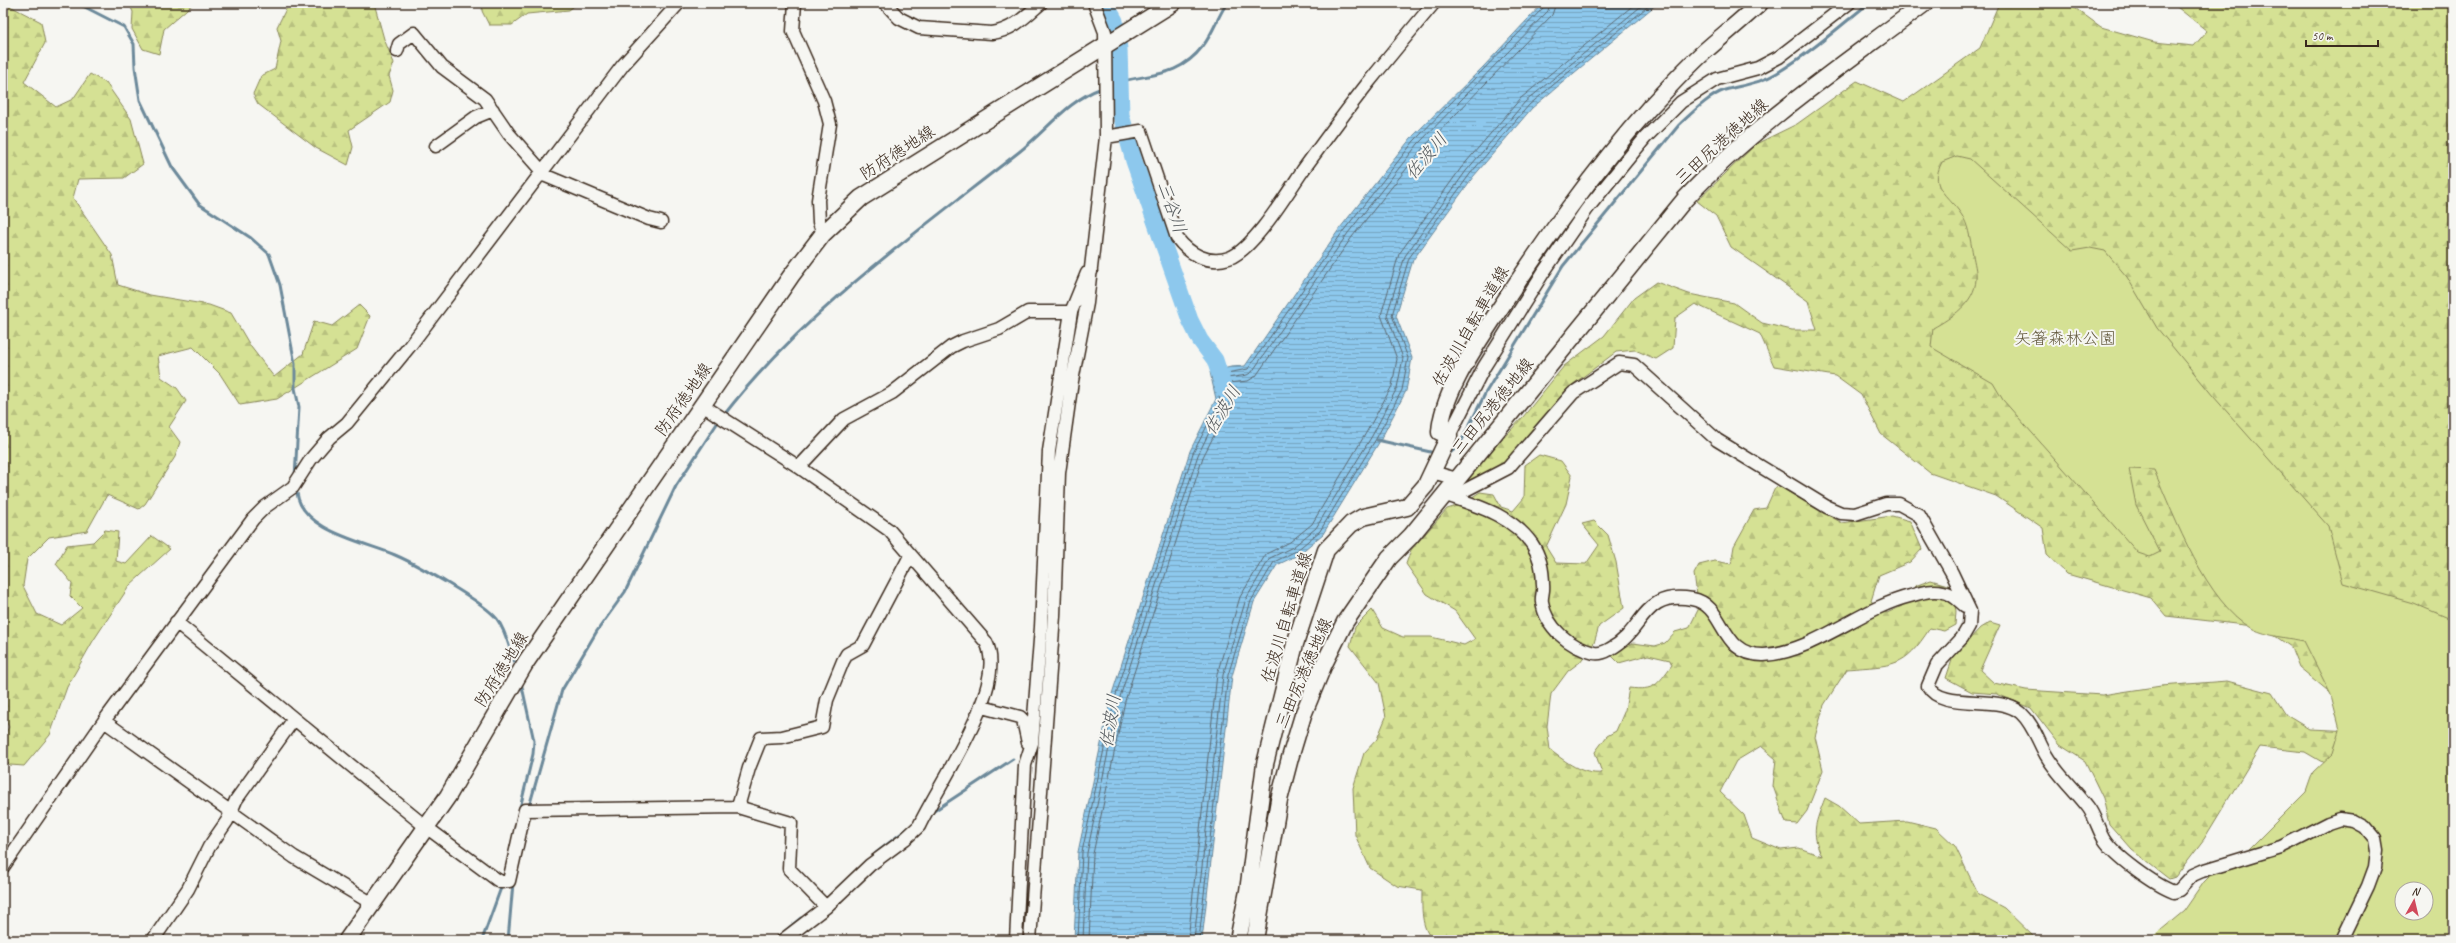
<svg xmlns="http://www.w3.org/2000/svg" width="2456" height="943" font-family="Caveat,'Klee One',sans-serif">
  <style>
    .forest { fill: url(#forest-firs); stroke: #888659 }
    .park { fill: #d5e194; stroke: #888659; fill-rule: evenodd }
    .water { fill: url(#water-rules); stroke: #6c899a }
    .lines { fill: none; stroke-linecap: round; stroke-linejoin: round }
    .shore { stroke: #5c6971; stroke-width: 1 }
    .stream { stroke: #6c899a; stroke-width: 3 }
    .river { stroke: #8dc8ed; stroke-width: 17 }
    .minor-casing { stroke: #3b2a1e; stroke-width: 15 }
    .major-casing { stroke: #3b2a1e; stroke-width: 19 }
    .minor { stroke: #f6f6f2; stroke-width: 12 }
    .major { stroke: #f6f6f2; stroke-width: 16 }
    .labels { text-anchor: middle; stroke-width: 4; stroke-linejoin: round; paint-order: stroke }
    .street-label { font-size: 17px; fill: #3b2a1e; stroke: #f6f6f2 }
    .park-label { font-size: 17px; fill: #62583c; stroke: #f6f6f2 }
    .water-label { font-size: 18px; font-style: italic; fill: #54595c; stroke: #f6f6f2 }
  </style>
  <defs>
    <pattern id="forest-firs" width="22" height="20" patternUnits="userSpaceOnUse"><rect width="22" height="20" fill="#d5e194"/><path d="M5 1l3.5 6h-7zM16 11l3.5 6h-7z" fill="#b8c17f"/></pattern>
    <pattern id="water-rules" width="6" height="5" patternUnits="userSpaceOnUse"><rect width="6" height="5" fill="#8dc8ed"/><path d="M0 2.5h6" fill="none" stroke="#74a3bf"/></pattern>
  </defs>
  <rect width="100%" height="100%" fill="#f6f6f2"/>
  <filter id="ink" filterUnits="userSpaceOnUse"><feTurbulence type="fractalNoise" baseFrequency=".025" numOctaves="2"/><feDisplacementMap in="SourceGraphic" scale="8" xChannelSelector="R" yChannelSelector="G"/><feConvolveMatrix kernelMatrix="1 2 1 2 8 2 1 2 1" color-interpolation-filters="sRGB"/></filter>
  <g filter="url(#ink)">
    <path class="forest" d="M4,3l37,19 4,21 -21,39 32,25 17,-8 17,-25 16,9 25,36 12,45 -19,14 -46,1 -5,19 39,57 6,30 32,10 59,10 22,8 20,34 23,30 29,-23 11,-33 18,5 27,-21 11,11 -13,33 -80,50 -37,6 -20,-31 -27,-27 -35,9 3,21 16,11 9,13 -17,26 11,15 -5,15 -30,47 -6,5 -32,-14 -20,36 -38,6 -22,22 -4,27 14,28 24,11 21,-17 -12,-12 2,-13 -16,-19 11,-19 26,-3 12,-12 13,2 -2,29 10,3 26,-28 18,13 -40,36 -37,56 -26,46 -17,48 -26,31 -14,-1 -7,-7v-20l6,-11 -6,-12z
      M129,3h65l-30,26 -5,25 -16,-5 -11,-20 1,-17z
      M289,3h85l10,36 10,24 -5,13 4,14 -3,12 -41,28 4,17 -5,18 -32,-17 -58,-44 -5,-10 8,-18 14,-7 6,-28 -4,-14z
      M483,3h95l-9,7 -42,4 -15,11h-23l-7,-14z
      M1999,3h69l33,24 53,15 40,4 13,-15 -35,-28h281v937l-27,-51 -97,-123 -24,-14 -45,-5 -56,92 -29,38 -6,2 -37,-29 -23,-26 -6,-26 -18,-37 -25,-16 -29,-37 -34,-14 -25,-2 -26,-14 7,-21 27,-29 10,-6 10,3 -20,45 14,13 32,7 76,5 59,-9 66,-5 45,12 14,22 23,14 46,2 -5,-22 -51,-42 -8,-20 -29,-20 -96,-11 -15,-18 -84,-24 -20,-19 -4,-27 -47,-32 -66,-23 -49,-39 -20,-39 -26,-19 -61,-10 -14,-32 -65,-30 -20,14 -2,30 -17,11 -21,-9 -19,2 -48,36 -54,68 -43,29 -4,-8 56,-60 41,-51 40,-30 30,-38 22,-16 33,12 45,9 28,20 30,7h25l-9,-29 -77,-54 -15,-31 -19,-15 59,-57 41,-20 60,-43 47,21 76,-54z
      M1539,455l22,6 11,15 -6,28 -20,43 10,16 30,1 13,-19 -17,-21 12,-3 14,14 8,27 8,46 -25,18 -5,17 -14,19 -12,9 -17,23 -4,32 3,24c16,12 32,25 52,23l-7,-21 12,-16 9,-5 9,-21 4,-22c26,3 28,-3 43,-23l-2,-5 -22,-5 -29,8 -8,-8 22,-12 22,3 10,-3 10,-11 14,-4 10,-20 -5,-34 5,-9 16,-4 16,3 3,-18 20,-36 12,-2 9,-20 5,-1 62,36 50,-7 18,5 12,28 -12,13 -31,13 -8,26 16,12 15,-7 13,-20 16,-6 20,6 5,25 -1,14 -11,6 -14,-3c-26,41 -37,37 -83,41l-23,36 -9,32 8,33 -16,41 -10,13 -11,-1 -13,-37 3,-27 -15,-13 -25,15 -16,31 24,23 8,23 29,12 18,-2 23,8c-12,-24 -6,-34 3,-58l14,8 20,18 48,-3 29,7 19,18 23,48 26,14 33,32h-603c-14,-10 -12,-35 -12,-50l-25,-4 -27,-18 -15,-33 -2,-47 11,-35 13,-14 9,-22 -7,-34 -29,-37 5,-19 17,-17 11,18 20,9h28l33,8 11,-6 -20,-28 -28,-17 -21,-30 5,-14 36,-41 13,-4 20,-13 14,2 7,13 12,4 11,-13 1,-33z"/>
    <path class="park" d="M1957,156l13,3 102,92 18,-3 15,3 22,26 30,51 56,68 115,130 15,57 70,20 40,17v320h-304l35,-29 20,-29 10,-10 22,-10 70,-70 7,-20 20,-19 7,-23 -9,-35 -27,-54c-16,-3 -37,-5 -51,-12 -47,-26 -78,-111 -99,-159l-25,-1 7,36 24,47 -10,5 -12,-4 -135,-153 -10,-17 -62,-36 2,-19c18,-10 42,-25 43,-49 1,-8 -2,-17 -3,-24 -2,-11 -4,-27 -9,-36 -12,-23 -37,-29 -22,-57zM2402,889h24v24h-24z"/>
    <path class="water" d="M1543,3h115l-126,105 -59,69 -60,83 -17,56 16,42 -6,33 -26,50 -57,93 -25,21 -21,10 -23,37 -22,74 -30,264h-128l4,-88 33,-155 79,-246 26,-52 -6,-27 21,-5 14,-1 95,-138 71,-90 73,-72z"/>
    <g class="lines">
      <path class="shore" d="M1078,940l4,-88 33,-154 78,-245 27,-52 -4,-26 32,-6 96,-139 70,-89 130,-134 1,-4
        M1083,940l4,-87 32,-153 79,-245 26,-53 -3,-23 26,-4 5,-3 96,-139 70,-89 130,-133 2,-8
        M1089,940l4,-86 32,-153 78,-244 27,-53 -2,-21 20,-2 8,-5 96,-139 71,-89 129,-133 4,-12
        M1188,940l29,-266 23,-77 26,-43 24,-12 22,-18 54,-91 26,-47 5,-27 -16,-44 18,-61 62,-86 60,-70 115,-95
        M1194,940l29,-265 23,-76 24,-41 23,-11 23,-19 56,-92 25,-48 6,-30 -16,-43 18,-59 61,-85 59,-69 120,-99
        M1199,940l29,-265 23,-74 23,-39 22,-11 24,-20 56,-92 26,-49 6,-32 -16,-43 17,-57 61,-84 59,-69 123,-102"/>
      <path class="stream" d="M77,3l47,24 10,17 1,23 5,33 32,67 27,37 52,34 18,16 11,31 15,79v24l4,19 -4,70
        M1109,85c37,-13 67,-4 94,-39 10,-13 15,-30 24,-43
        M724,415c81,-104 192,-182 295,-263 28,-22 49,-52 83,-64
        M1377,440l58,13
        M1447,455l12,-9 27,-54 77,-126 116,-141c13,-12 29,-29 46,-35 18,-5 36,-7 52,-17 33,-20 62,-46 92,-70
        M297,493c5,38 68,49 98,62 21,9 89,47 102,64 9,12 12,28 17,42
        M529,807l33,-117 35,-59 28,-39 51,-106 44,-67
        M931,813l82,-54
        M515,829l18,-75 1,-13 -13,-59
        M876,853l35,-27
        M784,932l17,-14
        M482,940l20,-55
        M508,940l5,-57"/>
      <path class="river" d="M1105,3l10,18 4,28 2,66 13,46 56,159 10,20 15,20 10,31"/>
      <g class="minor-casing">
        <path id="minor" d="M795,3l-2,28 31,70 6,23 -12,76 1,22 4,12
          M885,3l14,15 20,10 73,5c21,-3 34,-17 49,-30
          M397,51l2,-7 15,-11 28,34 43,32 24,35 37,42 103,43 12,3
          M1106,137l35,-6 36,107c12,16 31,27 52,20 24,-8 59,-66 74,-88 21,-29 43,-59 65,-87 22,-27 44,-54 66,-80
          M436,146l40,-29 17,-7
          M702,405l97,62 90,63 97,112c23,44 -47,141 -67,184l-14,13 -35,26 -44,42 -43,33
          M1449,436l35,-69 59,-94 44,-64 58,-71 36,-36 36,-23 41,-11 21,-11 70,-54
          M799,467l45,-48 48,-26 59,-46 12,-6 36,-12 29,-17h43
          M1432,472l25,7
          M1444,495l8,2 56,-29 65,-75 46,-30 15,2 83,75 110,67 14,6 14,1 31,-10h13l20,11 33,58 18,38 -1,15 -7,12 -25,27 -9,21c14,26 71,7 93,27 12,11 17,28 25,42 11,19 28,34 42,52 7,9 10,22 16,32 11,17 51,46 70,53l5,-2 14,-15 9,-4 79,-24 47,-24 12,-4 14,2 11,6 10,12 2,12 -2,16 -7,19 -26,54
          M1452,497c29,10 61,20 80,47 8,12 11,27 11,41 1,6 -2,12 -1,17 4,26 28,45 52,51 5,1 11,-1 16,-4 35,-18 31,-59 82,-50 35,6 26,57 72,56 48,-2 97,-47 146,-59 11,-3 22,-7 33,-4 9,1 15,8 22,14
          M176,622l250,205 70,52 5,3 8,-1 16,-71 213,-3 11,-39 12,-30 21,-1 40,-10 5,-27 16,-39 4,-7 16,-9 47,-89
          M982,707l38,10 3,3 5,23
          M104,721l190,136 79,47
          M738,807l53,16 -2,46 37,38
          M3,867l101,-146 149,-202 12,-12 28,-20 18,-28 18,-21 18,-15 62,-76 214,-282 56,-62
          M153,940l35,-51 21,-42 18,-26 9,-21 58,-81
          M1016,940l9,-175 7,-22 9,-116 8,-176 22,-139 16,-39 4,-1
          M1030,940l24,-324 5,-143 13,-92 15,-78 19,-166 -1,-105 -11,-29"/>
      </g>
      <g class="major-casing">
        <path id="major" d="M347,940l101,-144 78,-134 265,-386 32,-42 38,-36 312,-195
          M1238,940l10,-49 17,-127 30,-120 31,-94 25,-26 12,-7 44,-10 19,-22 23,-49 -9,-4c2,-38 35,-85 55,-116 48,-73 97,-144 155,-209 18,-19 36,-39 55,-56 18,-16 37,-31 55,-48
          M1255,940l24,-140 11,-42 13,-43 21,-51 21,-42 44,-64 22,-22 274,-337c70,-75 158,-134 240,-196"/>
      </g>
      <use href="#minor" class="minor"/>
      <use href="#major" class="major"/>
    </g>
  </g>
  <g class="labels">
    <g class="street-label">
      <text transform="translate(1721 141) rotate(-42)" y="6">三田尻港徳地線</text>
      <text transform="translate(897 152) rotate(-33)" y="6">防府徳地線</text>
      <text transform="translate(1470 326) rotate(-60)" y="6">佐波川自転車道線</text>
      <text transform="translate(683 399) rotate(-55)" y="6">防府徳地線</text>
      <text transform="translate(1492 406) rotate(-51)" y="6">三田尻港徳地線</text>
      <text transform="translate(1286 617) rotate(-73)" y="6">佐波川自転車道線</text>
      <text transform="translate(501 669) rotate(-58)" y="6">防府徳地線</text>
      <text transform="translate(1303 673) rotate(-67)" y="6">三田尻港徳地線</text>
    </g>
    <g class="park-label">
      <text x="2065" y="344">矢箸森林公園</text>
    </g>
    <g class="water-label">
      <text transform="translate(1426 156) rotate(-50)" y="6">佐波川</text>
      <text transform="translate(1172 207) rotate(71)" y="6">三谷川</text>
      <text transform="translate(1222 410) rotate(-59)" y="6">佐波川</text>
      <text transform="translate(1110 721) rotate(-81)" y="6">佐波川</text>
    </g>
  </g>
  <rect width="2456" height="943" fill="none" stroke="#f6f6f2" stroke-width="16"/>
  <rect x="8" y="8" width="2440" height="927" fill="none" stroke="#3b2a1e" stroke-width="1.5" filter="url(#ink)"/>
  <g transform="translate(2414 901) rotate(8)"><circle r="19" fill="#f6f6f2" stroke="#aba49d"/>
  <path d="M0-3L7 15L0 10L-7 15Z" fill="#d1495b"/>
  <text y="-6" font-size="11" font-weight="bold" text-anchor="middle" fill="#3b2a1e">N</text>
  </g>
  <path d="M2306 40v6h72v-6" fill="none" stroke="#3b2a1e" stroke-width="2"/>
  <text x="2312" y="40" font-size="12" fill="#3b2a1e" stroke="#f6f6f2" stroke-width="3" paint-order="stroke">50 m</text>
</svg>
